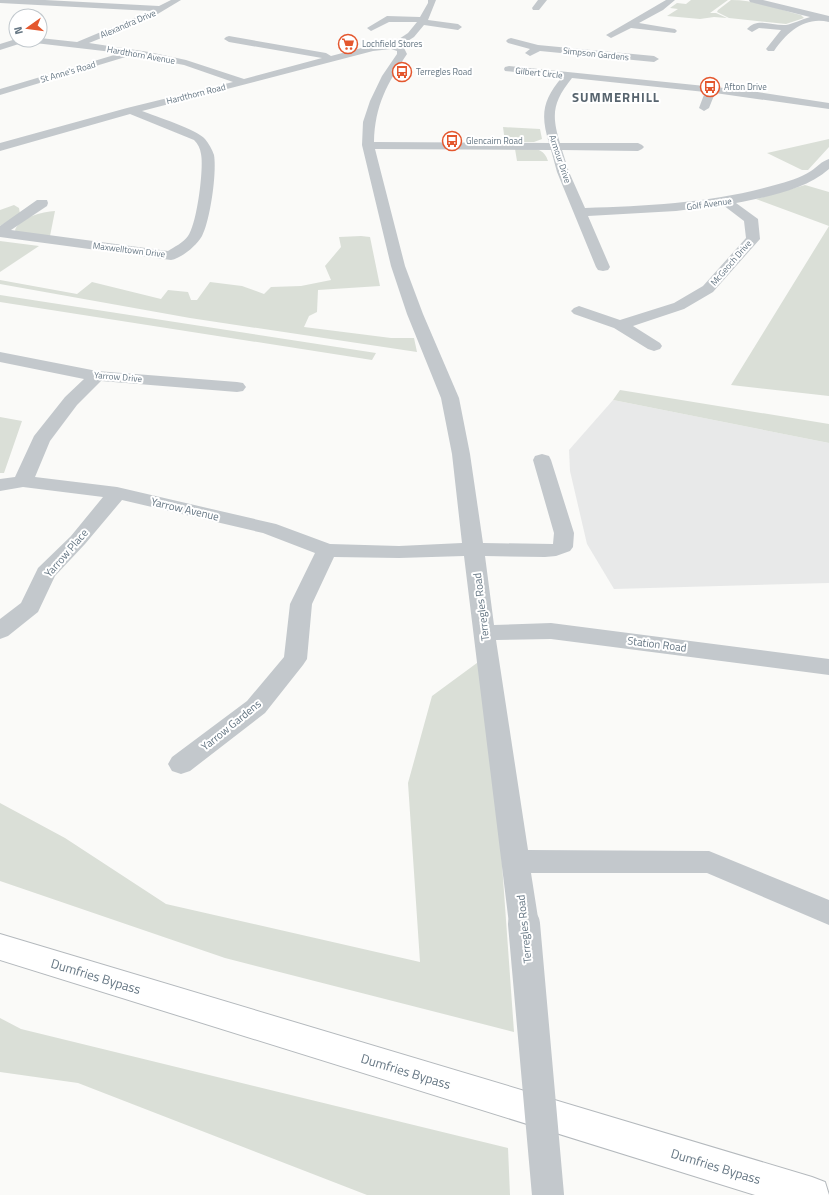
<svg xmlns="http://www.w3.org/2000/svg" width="829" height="1195" font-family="'Titillium Web',sans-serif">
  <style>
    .built { fill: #e8e9e9 }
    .green { fill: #dadfd7 }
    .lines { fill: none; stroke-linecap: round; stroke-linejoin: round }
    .highway-casing { stroke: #b4b9bd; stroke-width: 2 }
    .minor { fill: #c3c8cc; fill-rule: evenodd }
    .highway { fill: #fff; fill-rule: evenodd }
    .minor-bridge { stroke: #c3c8cc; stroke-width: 32 }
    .labels { text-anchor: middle; stroke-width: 4; stroke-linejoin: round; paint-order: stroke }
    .far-street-label { font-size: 9px; fill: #657683; stroke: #fff }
    .far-poi-label { font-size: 9px; fill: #657683; stroke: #fff; text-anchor: start }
    .street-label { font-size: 11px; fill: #657683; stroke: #fff }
    .far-district-label { font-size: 13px; font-weight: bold; letter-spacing: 1px; fill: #57646e; stroke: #fff }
    .near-street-label { font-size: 13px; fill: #657683; stroke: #fff }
  </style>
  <rect width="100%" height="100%" fill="#fafaf8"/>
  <path class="built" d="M613,400l216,43v140l-215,6 -27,-45 -17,-73 -1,-21z"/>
  <path class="green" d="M691,0h37l-18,13h6l11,5 -13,-1 -14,2 -33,-3 11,-7 -8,-1 7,-5 9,1z
    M731,0c24,0 47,9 70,15l3,3 -18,6 -57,-6 -12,-6 1,-2z
    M503,127l37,2 2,10 -8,3h-29z
    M829,139v8l-21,23h-6l-35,-17z
    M515,149c14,0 28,-4 33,12h-31z
    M805,185l24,7v204l-98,-11 98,-159 -73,-27z
    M14,205l5,3 1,6 -20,12v-16z
    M55,211l-5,25 -34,-4 -1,-2c5,-13 27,-18 40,-19z
    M361,236l9,1 10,49 -62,4 -1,22 -8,4 -5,11 87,11h23l3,14 -227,-34 -190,-34v-4l77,14 15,-12 69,17 7,-9 20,2 3,8h6l13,-18 32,4 22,8 7,-7 30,-1 30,-6 -6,-14 16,-19 -2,-10z
    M0,241l39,5 -39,26z
    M0,296v-1l376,58 -4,7 -372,-58z
    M620,390l209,34v19l-216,-43z
    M0,417l22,4 -18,52h-4z
    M481,660l18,162 15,210 -289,-74 -225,-77v-78l65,35 101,66 254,58 -12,-179 24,-87z
    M0,1018l21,11 487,119 2,47h-143l-289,-112 -78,-11z"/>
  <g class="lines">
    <g class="highway-casing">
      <path id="highway" d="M0,934l812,243 13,5 4,13h-74l-755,-235z"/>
    </g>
    <path class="minor" d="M0,0h45l114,6 12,-6h10l-30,18 -62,25 60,9 37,8 58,19 78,-21 -93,-16 -5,-3 2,-2 3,-1 97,17 5,3 42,-11 23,-4 12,-8 9,-11h-28l-18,9 -4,-3 20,-12 33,1 8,-14v-3h8l-8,20 30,4 4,3 -4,3 -34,-5 -10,12 -14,9 4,2 3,6c-20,30 -32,51 -33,88l175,1c-9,-29 -6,-43 13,-66l-57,-6 -1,-2 1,-2 4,-1 235,24 85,13v6l-114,-16 -6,15 -5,3 -5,-3 6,-16 -133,-14c-19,24 -21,36 -12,65h78l4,2 2,2 -2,2 -4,2 -76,-1 7,22 16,36c64,-2 128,-5 190,-23 12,-3 25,-7 36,-14 6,-4 11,-10 18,-12v10c-24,21 -62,28 -93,34l22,16 2,20 -47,53 -29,17 -51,17 27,17 2,3 -2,3 -6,2 -6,-2 -34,-21 -40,-14 -3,-3 3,-3 5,-2 41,14 54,-17 29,-17 43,-48 -2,-17 -21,-16 -47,6 -88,5 22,51 -2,3 -5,1 -5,-1 -2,-3 -39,-95 -6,-22 -176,-1 30,117 18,48 36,84 11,56 13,89 70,1 1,-11 -21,-73 2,-4 7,-2 7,2 2,4 23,73 -1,14 -3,4 -14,5 -11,1 -60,-1 9,69 57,-2 278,36v16l-278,-36 -55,1 32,210 181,1 120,49v25l-122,-52h-176l8,51 -5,9 -10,4 -10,-4 -5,-9 -45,-368 -65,2 -65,-1 -22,47 -5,55 -4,6 -38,48 -75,58 -9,3 -9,-3 -4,-7 4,-7 75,-56 37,-44 6,-53 25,-51 -52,-20 -141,-33 -37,44 -30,32 -17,36 -30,24 -8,3v-20l21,-16 17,-35 33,-32 32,-39 -80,-10 -23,4v-12l15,-2 19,-41 31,-39 19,-18 -84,-17v-10l97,19 140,11 6,1 3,4 -3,4 -6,1 -136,-11 -24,24 -27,36 -15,36 82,10 159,37 54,20 69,2 63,-3 -10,-89 -11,-56 -34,-84 -16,-48 -29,-121 1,-23 7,-21 12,-25 15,-22v-3l-6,-2 -18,2 -231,60c13,5 56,19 63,28 4,5 7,10 9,16 3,18 -4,66 -12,81 -6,10 -20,22 -31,24l-171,-23v-11l37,-26h10l1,3 -1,3 -36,24 157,21c6,-4 15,-8 20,-15 9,-12 16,-68 13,-82 -1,-6 -3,-10 -7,-14l-64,-26 -130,37v-8l127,-35 106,-26 -49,-17 -52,-10 -132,40v-6l121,-36 -86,-10 -5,-3h10v-2l37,4 74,-31 -151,-8z
      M538,0h9l-8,10h-6l-1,-2z
      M666,0h9l-12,10 -24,13 36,6 2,2 -2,2 -44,-5 -20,10 -5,-3z
      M749,0h14l66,16v6c-24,-6 -42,10 -55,29h-6l-2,-2 15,-19 -22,-2 -7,4 -5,-3c10,-12 25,-3 39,-4 7,-1 16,-6 24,-8l-60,-15z
      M511,38l27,7 116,11 5,3 -5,3 -114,-11 -10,5 -5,-3 5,-4 -22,-6 -2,-2 2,-2z
      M16,39l11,1 -2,2 -25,8v-6z"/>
    <use href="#highway" class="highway"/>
    <path class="minor-bridge" d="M524,924l24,271"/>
  </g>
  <defs>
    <g id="supermarket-ring" transform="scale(1)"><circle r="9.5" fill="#fff" stroke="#e4572e" stroke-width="1.5"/><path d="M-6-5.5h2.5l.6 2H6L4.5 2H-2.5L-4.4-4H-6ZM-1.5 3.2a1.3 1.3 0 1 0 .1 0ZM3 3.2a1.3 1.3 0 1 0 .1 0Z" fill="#e4572e"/></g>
    <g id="bus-ring" transform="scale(1)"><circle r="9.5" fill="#fff" stroke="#e4572e" stroke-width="1.5"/><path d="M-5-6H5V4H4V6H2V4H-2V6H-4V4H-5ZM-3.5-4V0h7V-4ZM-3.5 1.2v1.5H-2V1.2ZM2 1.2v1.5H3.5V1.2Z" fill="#e4572e"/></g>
  </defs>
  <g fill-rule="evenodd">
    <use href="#supermarket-ring" x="348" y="44"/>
    <use href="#bus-ring" x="402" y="72"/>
    <use href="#bus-ring" x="710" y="87"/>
    <use href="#bus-ring" x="452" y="141"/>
  </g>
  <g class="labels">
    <g class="far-street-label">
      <text transform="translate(128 24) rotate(-23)" y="3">Alexandra Drive</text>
      <text transform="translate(596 54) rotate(6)" y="3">Simpson Gardens</text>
      <text transform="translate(141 55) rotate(10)" y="3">Hardthorn Avenue</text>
      <text transform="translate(68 72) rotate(-16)" y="3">St Anne's Road</text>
      <text transform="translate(539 73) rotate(6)" y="3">Gilbert Circle</text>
      <text transform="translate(196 94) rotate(-14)" y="3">Hardthorn Road</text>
      <text transform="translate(560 159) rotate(71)" y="3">Armour Drive</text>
      <text transform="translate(709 204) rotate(-8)" y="3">Golf Avenue</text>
      <text transform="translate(129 250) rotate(7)" y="3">Maxwelltown Drive</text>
      <text transform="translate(731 263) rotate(-49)" y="3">McGeoch Drive</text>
      <text transform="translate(118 377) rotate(5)" y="3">Yarrow Drive</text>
    </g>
    <g class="far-poi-label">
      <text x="362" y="47">Lochfield Stores</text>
      <text x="416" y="75">Terregles Road</text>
      <text x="724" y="90">Afton Drive</text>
      <text x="466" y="144">Glencairn Road</text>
    </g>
    <g class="street-label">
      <text transform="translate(185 509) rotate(13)" y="4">Yarrow Avenue</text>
      <text transform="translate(66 553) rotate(-49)" y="4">Yarrow Place</text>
      <text transform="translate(481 607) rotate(-97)" y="4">Terregles Road</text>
      <text transform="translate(657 644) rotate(7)" y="4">Station Road</text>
      <text transform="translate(231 725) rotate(-39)" y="4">Yarrow Gardens</text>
      <text transform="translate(524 929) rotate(-96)" y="4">Terregles Road</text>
    </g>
    <g class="far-district-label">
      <text x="616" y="102">SUMMERHILL</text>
    </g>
    <g class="near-street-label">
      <text transform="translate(96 976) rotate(17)" y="5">Dumfries Bypass</text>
      <text transform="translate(406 1071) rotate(17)" y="5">Dumfries Bypass</text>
      <text transform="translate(716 1166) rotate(17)" y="5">Dumfries Bypass</text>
    </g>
  </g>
  <g transform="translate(28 28) rotate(256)"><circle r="19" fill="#ffffff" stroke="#c1c8cd"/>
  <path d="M0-3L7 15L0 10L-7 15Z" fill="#e4572e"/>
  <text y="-6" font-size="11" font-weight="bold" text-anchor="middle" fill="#657683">N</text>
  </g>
</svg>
